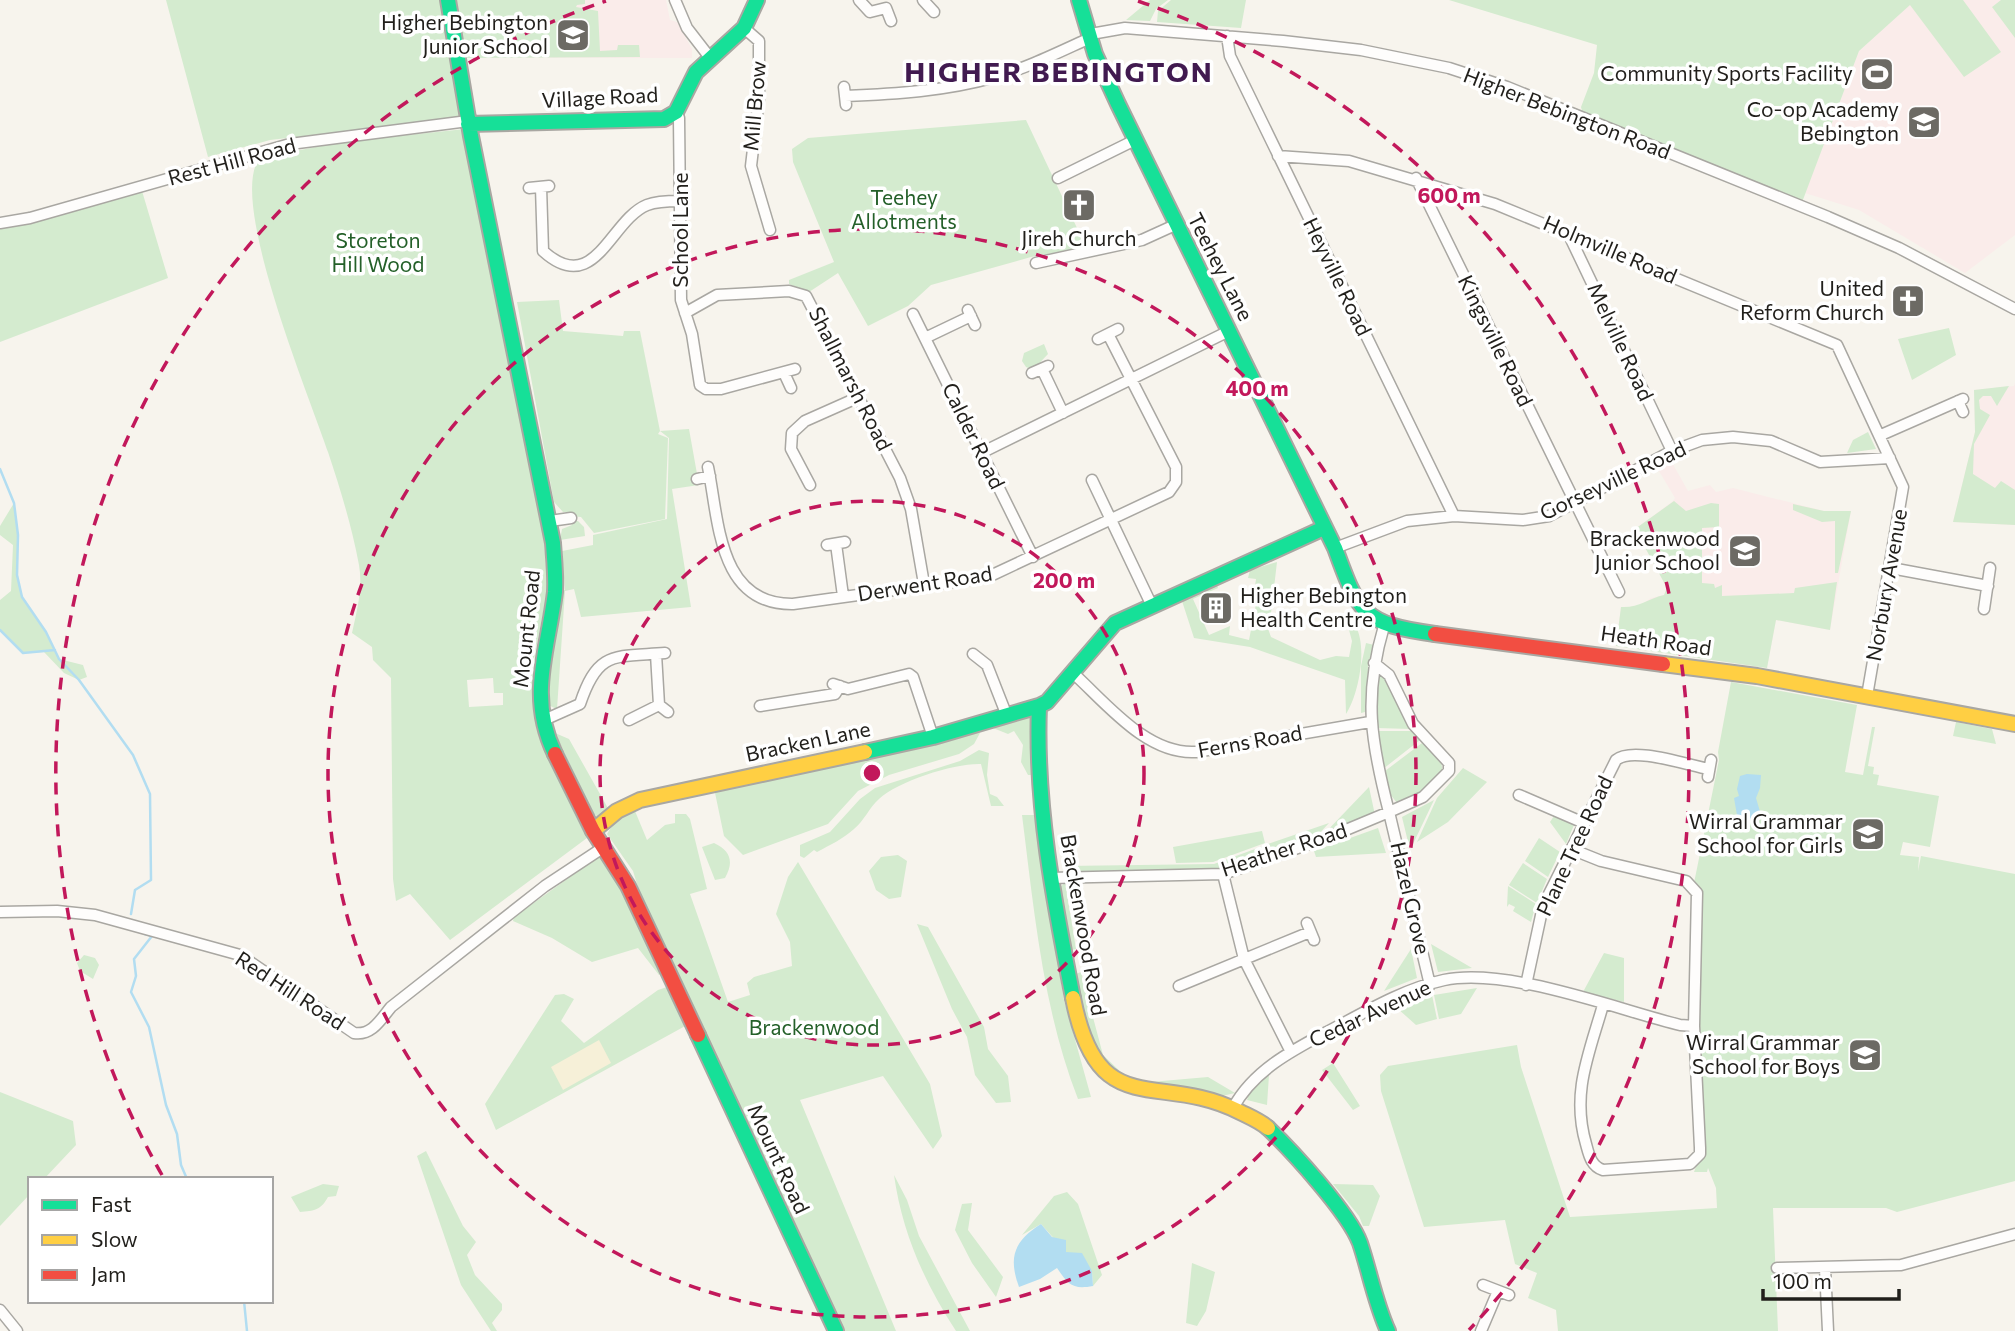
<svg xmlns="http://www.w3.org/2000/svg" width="2015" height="1331" font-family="Commissioner,sans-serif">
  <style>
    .education { fill: #faecea }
    .green { fill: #d4ebcf; fill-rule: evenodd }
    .sand { fill: #f6f0d8 }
    .water { fill: #b2ddf1 }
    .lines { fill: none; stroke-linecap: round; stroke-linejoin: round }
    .stream { stroke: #b2ddf1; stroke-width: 2.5 }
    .street-casing { stroke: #a9a7a2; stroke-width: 13 }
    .fast-casing { stroke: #a9a7a2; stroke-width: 18 }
    .slow-casing { stroke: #a9a7a2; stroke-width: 18 }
    .jam-casing { stroke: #a9a7a2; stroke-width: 18 }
    .street { stroke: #fefdfc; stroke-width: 10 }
    .fast { stroke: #16e098; stroke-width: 14 }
    .slow { stroke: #ffcf43; stroke-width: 14 }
    .jam { stroke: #f24e42; stroke-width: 14 }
    .ring { fill: none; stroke: #c2185b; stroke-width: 3.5; stroke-dasharray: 12 9 }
    .labels { text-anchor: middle; stroke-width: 7; stroke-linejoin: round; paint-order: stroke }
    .poi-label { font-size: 21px; fill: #211f1b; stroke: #fff; text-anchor: end }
    .street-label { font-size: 21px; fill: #211f1b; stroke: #fff }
    .park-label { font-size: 21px; fill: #246029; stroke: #fff }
    .district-label { font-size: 28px; font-weight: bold; letter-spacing: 2px; fill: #411a50; stroke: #fff }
    .centre { fill: #c2185b; stroke: #fff; stroke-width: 3.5 }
    .ring-label { font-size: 21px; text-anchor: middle; font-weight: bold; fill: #c2185b; stroke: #fff; stroke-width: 7; stroke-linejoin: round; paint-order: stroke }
  </style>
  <rect width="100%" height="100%" fill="#f7f4ed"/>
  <path class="education" d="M456,0h210l4,20 7,2 15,27v9h-227z
    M1915,0h100v235l-50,38 -106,-63 -54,-17 54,-142z
    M2015,383v142l-62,-3 22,-90 -1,-42 40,-4z
    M1670,459l18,32 22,-6 6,7 17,-4 91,23h27l-21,119 -54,-10 -9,48 -151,-22 5,-39h17l13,-9 13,-3 3,-7 -32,-59 38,-28 2,-3 -19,-32z"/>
  <path class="green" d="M166,0h278l18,118 -192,22 -62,17z
    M456,0h129v4l-8,1 -1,2 22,4 2,40 17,-1 1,-5h21l1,12 -175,1z
    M1150,0h18l-12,9 -6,12 -24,-1z
    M1171,0h75l-5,28 -84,-6 1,-11z
    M1449,0h514l38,52 -37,25 -54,-72 -51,46 -58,154 -217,-87 -3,-11 13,-34 3,-28z
    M2001,0h14v38l-23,-31z
    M1026,120l60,127 -55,10 -100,28 -23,21 -40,20 -30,-53 -29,19 -20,-8v-4l45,-18 -41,-100 -1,-13 16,-11z
    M465,129l76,381 7,78 -16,81 4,49 23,63 28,57 -137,102 -40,-46 -14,7 -3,-22 -2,-201 -18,-18 -1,-13 -20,-14c5,-23 11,-45 7,-68 -7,-38 -19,-77 -31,-113 -17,-52 -102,-255 -68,-294l81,-16zM493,678l1,15h9v12l-34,2 -2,-27z
    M142,191l26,87 -168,64v-113z
    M559,300l4,31 60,5 1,-5h16l20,100 29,-2 10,56 -27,4 19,118 -110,10 -7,-28 -9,2 -8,118 -9,-4 -5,-28 17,-85 5,-2 -3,-39 31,-6v-10l74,-16 2,-81 -9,-7 -2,3 10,4 -3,81 -71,14 -13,-16 -11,-1v-4h-7l-9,-10 -37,-200z
    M1949,328l7,27 -44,25 -14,-41z
    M1044,344l4,10 -15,16 -7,-3 -4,-6 2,-8z
    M2009,386l-12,20 -6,-10h-8l-4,4 1,9 10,6 -16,29 -1,30 22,14 6,-7 14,9v35l-62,-3 22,-90 -1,-42z
    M1868,432l8,17 -29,4 6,-13z
    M1674,501l12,10 25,-8 8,1v23l-17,1v55l12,1 1,4 7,-3v11l72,-3 1,-5 42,-6 -7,48 -54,-10 -9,48 -151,-22 5,-39c18,1 26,-8 43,-12l3,-7 -32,-59z
    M14,503l4,32 -1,40 5,22 24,35 13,27 24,6 4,12 -8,3 -15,-7 -20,-21 -21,1 -23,-23v-30l11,-9 2,-46 -13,-10v-9z
    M1793,504l31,7h27l-13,62h-3v-52l-13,1 -29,-12z
    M571,521h7l6,6 1,9 -25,4 2,-11 10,-4z
    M1277,562l-6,51 -8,2 8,22 49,23 16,-4 13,1 3,-16 -3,-11 6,-5c13,21 4,69 -9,89l-1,-34 -95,-33 -56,-9 -12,-37 35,-16 1,3 -25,11 16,36 21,-9 -1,9 20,5 8,-41h-4l3,-20 -8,-1 2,-8z
    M1366,643l8,2 -6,20 -1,40 -2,7 -4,1v-47z
    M1379,675l8,5 24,49 -35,-1 -1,-35z
    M1731,682l126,23 -12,67 18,3 9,-48h3l-7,39 6,1 -1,7 6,1 -2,10 62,11 -9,51 -27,-5 -3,13 19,2 -1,14 3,-15 94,18v307l-118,31 -11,-4h-113l5,123h-220l-2,-21 -28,-12 9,-25 -22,-9 -10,-44 -81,7 -43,-136 -1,-16 8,-9 129,-21 4,22 49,150 147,-9 -1,-20 -8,-20 -1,4h-13l11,-30 -11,-259 25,-123 -1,-8z
    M1024,716l7,1 4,5v53h-7l-7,-13 2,-17 -9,-14 -6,3 -15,-6 3,-5z
    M1956,722l36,7 4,15 -43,-8z
    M970,731l10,2 -6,11 -15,10 -70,21 -31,16 -30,33 -85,31 -19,-19 -10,-48z
    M1376,731h37l7,9 -37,29z
    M555,733l14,6 40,71 -10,8 -7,-6z
    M1422,743l19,18 2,12 -17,18 -29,12 -7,-9 -5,-23z
    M979,750l10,3 -2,22 3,19 7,3 7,9h-13l-10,-42c-26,-1 -83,17 -102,35 -10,9 -15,22 -25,30 -11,10 -24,16 -37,23l-3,-2 -10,8 -4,-2v-11l30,-13 30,-33 15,-11 85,-27z
    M1463,768l24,14 -39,40 -31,20 20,-44z
    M1369,787l6,28 -52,20z
    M1434,800l-21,44 -4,2 -7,-29z
    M635,811l12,29 18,-15 10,-2v-9h11l4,5 17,70 -17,5 38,108 22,-7 -3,-12 7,-6 38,-11 -2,-24 -14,-28 12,-37 10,-15 132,222 12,52 -9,13 -50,-73 -83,24 96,231h-53l-202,-434 -8,-26 -26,-37 9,-15z
    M1556,813l16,7 2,5 -8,19 -16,-22z
    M1022,815h15l4,47 23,138 27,97 -13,2c-35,-89 -44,-189 -56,-284z
    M1329,823l-12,13 -47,17 -2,-9z
    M1378,828l8,25 -70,4 -2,-6z
    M1262,831l3,12 -52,19 -37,1 -3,-16z
    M1539,838l21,14 -12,25 -23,-16z
    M714,843c17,8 20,19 11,35l-10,2 -13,-33z
    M1266,845l1,10 -41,15 -160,3 -1,-7 149,-2z
    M602,854l63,118 -6,3 -21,-27 -46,14 -40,-24 -39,-17 1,-4z
    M898,855l9,6 -6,36 -12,2 -13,-9 -7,-19 12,-14z
    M1523,863l24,16 -10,24 -28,-18z
    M1065,882l11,67 -9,2 -9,-61z
    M1508,886l28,18 -5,18 -18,-11 2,-4 -6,-3 -2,3z
    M917,924l11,3 56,100 4,22 20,27 3,26 -15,1 -21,-28 -8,-38 -15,-28z
    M1431,944l41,24 -34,4z
    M1411,949l6,29 -33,13z
    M1604,953l20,5v44l-41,-10z
    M84,955l11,3 4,7 -6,14 -13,-8 -3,-8z
    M1081,972l22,83 21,20c-38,-20 -42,-61 -51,-100z
    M670,986l17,39 -191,105 -11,-26 70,-109 9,-1 10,5 -13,22 23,22 74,-53z
    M1477,988l-16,26 -22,5 -5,-24z
    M1432,995l5,24 -21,6 -19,-17z
    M1333,1063l27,43 -7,4 -31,-40z
    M1269,1075l-2,30 -20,-5 3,-9z
    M1208,1077l27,16 -13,3 -73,-8 -10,-5z
    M0,1092l73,29 3,24 -32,34h-14v15l-30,32z
    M426,1151l37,75 13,16 -9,13 8,20 27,29v6l-10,13 5,8h-6l-30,-46 -44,-129z
    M894,1175l13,25 12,36 51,95h-14c-32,-49 -54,-99 -62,-156z
    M323,1184l16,2 -3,10 -8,1c-7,13 -14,14 -28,15l-9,-15z
    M1333,1184l40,1 7,11 -11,30h-6l-4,-10z
    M1067,1192l11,12 24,71 -9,11 -1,-15 -26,-19 -25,-28 -19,11 32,-39z
    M972,1203l-4,27 35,47 -7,20 -24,-34 -17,-33 7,-26z
    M1192,1263l23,9 -9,39 -9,15 -11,-3z"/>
  <path class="sand" d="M599,1040l12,23 -48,27 -12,-23z"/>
  <path class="water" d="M1747,774l14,1 -1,13 -4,10 5,17 -4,4 -19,2 -4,-23 5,-2 -2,-7 3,-13z
    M1041,1224l11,13 14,3v12l16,1 10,18 1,15c-21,4 -25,-2 -36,-18l-17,11 -21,8c-11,-30 -5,-46 22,-63z"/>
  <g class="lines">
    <path class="stream" d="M0,469l14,34 4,32 -1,40 5,22 24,35 13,27 20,21 54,75 17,39 1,86 -16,10 -4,24
      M0,630l23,23 32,-3
      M145,934l7,2 -18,23 2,17 -5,16 18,35 17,78 11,29 4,31 6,14
      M244,1301l3,30"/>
    <g class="street-casing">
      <path id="street" d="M675,0l12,28 24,31
        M859,0l11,12 16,-4 5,13
        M923,0l11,12
        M744,28l15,13v57l-8,68 19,64
        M1091,34l34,-6 158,13 78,9 88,18 58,19 321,130 71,31 116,61
        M1227,36l3,20 224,460
        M844,87l2,18
        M845,96c50,-2 101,-5 150,-19 32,-9 64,-25 95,-39
        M676,112l3,6 2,182 11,34 8,51 6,4h15l74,-20
        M1278,156l71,5 146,43 342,141 66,142 -36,209
        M1058,178l77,-38
        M1416,178l203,414
        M541,187l2,64c52,47 67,-31 104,-46 10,-4 23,-4 33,-4
        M529,188l20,-2
        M0,223l30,-5 260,-74 178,-23
        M1568,233l104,218
        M1036,263l106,-23 33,-15
        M968,310l7,15
        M685,313l32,-18 72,-4 17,5 94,182 11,31 13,75
        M913,314l120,243
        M925,338l46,-22
        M1098,339l20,-10
        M1042,369l21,44
        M1032,373l16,-7
        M785,375l6,13
        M1958,401l5,11
        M1881,435l82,-36
        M981,453l248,-122
        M708,467c11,54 10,138 85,137l195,-27 181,-85 7,-10v-15l-68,-133
        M697,479l13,-3
        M1092,480l60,126
        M810,485l-19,-36 1,-16 13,-12 54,-24
        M550,521l21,-3
        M836,544l7,52
        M827,545l18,-3
        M1335,548l72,-27 47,-5 69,4 26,-4 123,-65 30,-11 31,-3 38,4 49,21 70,-4
        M1891,568l97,18
        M1984,609l6,-41
        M973,654l14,11 20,51
        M1374,663l15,12 24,49 36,39v8l-26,26 -34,15c-18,-70 -26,-115 -5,-186
        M1073,673c34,31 74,82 123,79l174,-30
        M833,684l15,5 61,-15 4,3 20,60
        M659,705l9,7
        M760,706l75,-12 5,-8
        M544,720l36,-16c18,-54 34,-47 85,-51
        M629,720l30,-15 -3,-51
        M1708,777l3,-17
        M1519,795l65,28
        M1571,849l30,12 85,20 11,12 -3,133 6,122v6l-10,10 -87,6c-12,-4 -14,-15 -17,-26 -15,-51 3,-90 17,-139
        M1223,874l21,85 47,93
        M1050,878l173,-4 106,-37 60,-25 41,173
        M0,912l57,-1 38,4 145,40 114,78c18,3 27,-14 37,-26l154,-121 59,-39
        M1307,923l7,17
        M1526,985l17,-79 73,-146c16,-14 71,5 93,9
        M1179,986l131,-54
        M1233,1108c20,-37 58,-57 94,-76 38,-20 76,-43 117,-52 64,-13 172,29 236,45l14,1
        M1777,1268l124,-3 114,-31
        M1825,1268l3,63
        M1483,1285l26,10
        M0,1310l17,21
        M1481,1331l17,-40"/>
    </g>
    <g class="fast-casing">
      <path id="fast" d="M448,0l23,136 82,407c1,16 3,33 2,49 -7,59 -28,104 0,162
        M1079,0l16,54 23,50 217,444c24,66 28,76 100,86
        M468,124l196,-5 12,-7 20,-40 48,-44 13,-28
        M865,752l68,-15 106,-31
        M1073,998c-19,-96 -38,-193 -34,-292l8,-4 68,-79 209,-95
        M698,1035l138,296
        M1268,1128c24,23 81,85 92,115 10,30 15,59 28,88"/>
    </g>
    <g class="slow-casing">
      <path id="slow" d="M1663,664l94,12 258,48
        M593,831l24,-20 23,-11 225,-48
        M1073,998c25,127 85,72 167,114 10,5 20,9 28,16"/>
    </g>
    <g class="jam-casing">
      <path id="jam" d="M1435,634l228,30
        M555,754l38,77 35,55 70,149"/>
    </g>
    <use href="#street" class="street"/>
    <use href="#fast" class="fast"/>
    <use href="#slow" class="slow"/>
    <use href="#jam" class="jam"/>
  </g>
  <g class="ring">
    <circle cx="872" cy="773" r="272"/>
    <circle cx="872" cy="773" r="544"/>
    <path d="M162 1175A816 816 0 0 1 606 1M1138 1A816 816 0 0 1 1469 1330"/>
  </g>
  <defs>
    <g id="school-square" transform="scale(1.75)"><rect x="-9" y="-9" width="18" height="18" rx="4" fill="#6c6a64" stroke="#fff"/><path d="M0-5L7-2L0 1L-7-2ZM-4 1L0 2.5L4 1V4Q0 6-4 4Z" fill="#fff"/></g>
    <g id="stadium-square" transform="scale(1.75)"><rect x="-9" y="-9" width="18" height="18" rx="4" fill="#6c6a64" stroke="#fff"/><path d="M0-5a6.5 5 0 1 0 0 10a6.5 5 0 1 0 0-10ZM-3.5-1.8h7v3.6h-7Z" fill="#fff"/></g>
    <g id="church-square" transform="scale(1.75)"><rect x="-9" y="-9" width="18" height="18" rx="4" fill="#6c6a64" stroke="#fff"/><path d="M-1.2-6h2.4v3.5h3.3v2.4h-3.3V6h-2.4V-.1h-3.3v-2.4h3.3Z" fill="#fff"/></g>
    <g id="building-square" transform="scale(1.75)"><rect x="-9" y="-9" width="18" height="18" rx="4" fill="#6c6a64" stroke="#fff"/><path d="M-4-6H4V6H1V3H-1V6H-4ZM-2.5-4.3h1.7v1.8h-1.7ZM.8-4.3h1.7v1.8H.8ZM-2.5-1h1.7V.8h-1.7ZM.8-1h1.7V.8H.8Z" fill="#fff"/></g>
  </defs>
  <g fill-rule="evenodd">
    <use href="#school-square" x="573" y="35"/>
    <use href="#stadium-square" x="1877" y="74"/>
    <use href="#school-square" x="1924" y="122"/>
    <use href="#church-square" x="1079" y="205"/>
    <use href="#church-square" x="1908" y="301"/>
    <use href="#school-square" x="1745" y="551"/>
    <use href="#building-square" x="1216" y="608"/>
    <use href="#school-square" x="1868" y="834"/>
    <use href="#school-square" x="1865" y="1055"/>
  </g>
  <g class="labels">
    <g class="poi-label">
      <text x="548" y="30">Higher Bebington<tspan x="548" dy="24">Junior School</tspan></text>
      <text x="1853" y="81">Community Sports Facility</text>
      <text x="1899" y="117">Co-op Academy<tspan x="1899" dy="24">Bebington</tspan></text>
      <text x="1079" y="246" text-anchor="middle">Jireh Church</text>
      <text x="1884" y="296">United<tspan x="1884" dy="24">Reform Church</tspan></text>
      <text x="1720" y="546">Brackenwood<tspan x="1720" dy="24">Junior School</tspan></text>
      <text x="1240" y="603" text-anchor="start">Higher Bebington<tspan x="1240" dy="24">Health Centre</tspan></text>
      <text x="1843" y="829">Wirral Grammar<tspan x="1843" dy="24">School for Girls</tspan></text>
      <text x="1840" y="1050">Wirral Grammar<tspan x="1840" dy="24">School for Boys</tspan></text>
    </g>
    <g class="street-label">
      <text transform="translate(600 98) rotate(-3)" y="7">Village Road</text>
      <text transform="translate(755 106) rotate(-85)" y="7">Mill Brow</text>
      <text transform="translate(1567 114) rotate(21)" y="7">Higher Bebington Road</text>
      <text transform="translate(232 162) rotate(-15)" y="7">Rest Hill Road</text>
      <text transform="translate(681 230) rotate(-90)" y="7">School Lane</text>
      <text transform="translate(1610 250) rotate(23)" y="7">Holmville Road</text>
      <text transform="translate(1220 267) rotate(63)" y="7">Teehey Lane</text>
      <text transform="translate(1337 277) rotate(64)" y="7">Heyville Road</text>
      <text transform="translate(1495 341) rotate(64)" y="7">Kingsville Road</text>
      <text transform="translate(1620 342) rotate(65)" y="7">Melville Road</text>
      <text transform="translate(850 379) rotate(63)" y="7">Shallmarsh Road</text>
      <text transform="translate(973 436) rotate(64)" y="7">Calder Road</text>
      <text transform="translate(1613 481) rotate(-25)" y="7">Gorseyville Road</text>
      <text transform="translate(925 584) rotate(-9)" y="7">Derwent Road</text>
      <text transform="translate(1887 585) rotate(-80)" y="7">Norbury Avenue</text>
      <text transform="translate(527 629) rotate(-84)" y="7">Mount Road</text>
      <text transform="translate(1656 641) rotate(8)" y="7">Heath Road</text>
      <text transform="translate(808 742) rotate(-12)" y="7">Bracken Lane</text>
      <text transform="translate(1250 742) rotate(-10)" y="7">Ferns Road</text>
      <text transform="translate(1575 846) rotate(-65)" y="7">Plane Tree Road</text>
      <text transform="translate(1284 850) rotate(-18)" y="7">Heather Road</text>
      <text transform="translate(1410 898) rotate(77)" y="7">Hazel Grove</text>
      <text transform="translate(1083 925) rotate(80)" y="7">Brackenwood Road</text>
      <text transform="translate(290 991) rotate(33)" y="7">Red Hill Road</text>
      <text transform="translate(1370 1014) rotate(-25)" y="7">Cedar Avenue</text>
      <text transform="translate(778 1159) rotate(65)" y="7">Mount Road</text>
    </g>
    <g class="park-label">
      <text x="904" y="205">Teehey<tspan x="904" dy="24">Allotments</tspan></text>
      <text x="378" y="248">Storeton<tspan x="378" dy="24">Hill Wood</tspan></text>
      <text x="814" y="1035">Brackenwood</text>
    </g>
    <g class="district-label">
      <text x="1059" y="82">HIGHER BEBINGTON</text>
    </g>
  </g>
  <circle cx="872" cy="773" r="10" class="centre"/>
  <g class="ring-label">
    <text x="1449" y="203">600 m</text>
    <text x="1257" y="396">400 m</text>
    <text x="1064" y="588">200 m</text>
  </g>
  <rect x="28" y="1177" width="245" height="126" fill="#ffffff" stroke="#a6a5a4" stroke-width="2"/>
  <rect x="42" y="1200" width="35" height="10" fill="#16e098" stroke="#a6a5a4" stroke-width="2"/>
  <text x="91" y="1212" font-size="21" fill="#211f1b">Fast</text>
  <rect x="42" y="1235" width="35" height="10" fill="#ffcf43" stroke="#a6a5a4" stroke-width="2"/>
  <text x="91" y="1247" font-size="21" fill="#211f1b">Slow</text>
  <rect x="42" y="1270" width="35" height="10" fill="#f24e42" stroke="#a6a5a4" stroke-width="2"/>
  <text x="91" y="1282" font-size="21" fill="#211f1b">Jam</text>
  <path d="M1763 1289v10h136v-10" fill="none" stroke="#211f1b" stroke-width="3.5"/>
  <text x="1773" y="1289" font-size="21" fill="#211f1b" stroke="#ffffff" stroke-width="5" paint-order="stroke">100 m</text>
</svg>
